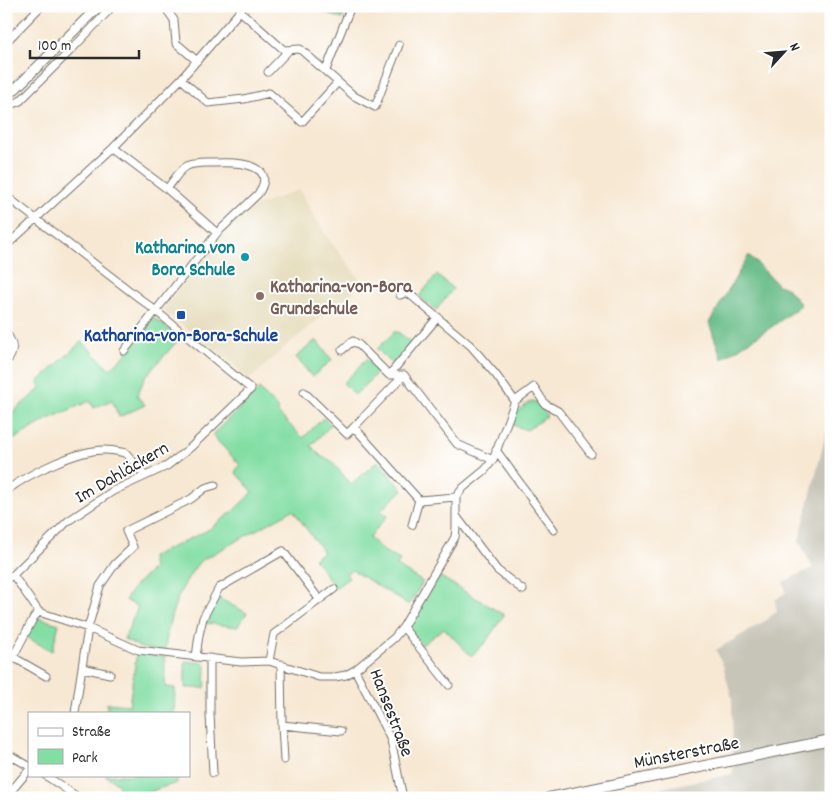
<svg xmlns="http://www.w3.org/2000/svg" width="837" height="804" font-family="Dekko,sans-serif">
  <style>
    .built { fill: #e5dbba }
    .industrial { fill: #c7c5b8 }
    .green { fill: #83dea4; stroke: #578468 }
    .forest { fill: #6abd8a; stroke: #4a745a }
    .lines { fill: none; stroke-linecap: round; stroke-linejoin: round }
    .minor-casing { stroke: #726d66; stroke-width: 9 }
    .tertiary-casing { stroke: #726d66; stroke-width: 11 }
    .secondary-casing { stroke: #726d66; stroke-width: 12 }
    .minor { stroke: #fff; stroke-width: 7 }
    .tertiary { stroke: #fff; stroke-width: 9 }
    .secondary { stroke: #fff; stroke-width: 10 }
    .culture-dot { fill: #0f9aa8; stroke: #fff; stroke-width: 2 }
    .education-dot { fill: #8d6e63; stroke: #fff; stroke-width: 2 }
    .transit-dot { fill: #1a4fb4; stroke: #fff; stroke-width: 2 }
    .labels { text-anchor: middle; stroke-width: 4; stroke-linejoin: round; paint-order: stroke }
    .culture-label { font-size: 19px; font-weight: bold; fill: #0d838f; stroke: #fff; text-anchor: end }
    .education-label { font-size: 19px; font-weight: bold; fill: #785e54; stroke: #fff; text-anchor: start }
    .transit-label { font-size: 19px; font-weight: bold; fill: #164399; stroke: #fff }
    .street-label { font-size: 19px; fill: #2b2b2b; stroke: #fff }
  </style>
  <rect width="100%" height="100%" fill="#fff"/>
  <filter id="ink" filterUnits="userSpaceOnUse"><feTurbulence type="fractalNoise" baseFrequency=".02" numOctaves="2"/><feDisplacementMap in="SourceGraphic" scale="10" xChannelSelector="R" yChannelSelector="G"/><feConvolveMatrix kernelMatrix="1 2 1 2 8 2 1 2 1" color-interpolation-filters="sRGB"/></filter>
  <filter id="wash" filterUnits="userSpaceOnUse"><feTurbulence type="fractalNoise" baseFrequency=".0096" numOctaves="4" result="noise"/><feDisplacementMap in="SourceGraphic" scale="20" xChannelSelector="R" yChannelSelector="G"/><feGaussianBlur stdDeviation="1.12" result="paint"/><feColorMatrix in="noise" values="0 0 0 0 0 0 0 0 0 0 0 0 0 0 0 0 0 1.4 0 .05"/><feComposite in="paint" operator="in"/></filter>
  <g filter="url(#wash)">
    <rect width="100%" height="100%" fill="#f7e8d3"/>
    <path class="built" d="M299,190l26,44 38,50 -75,60 -35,33 -4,2 -32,-28 -53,-40v-3l57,-74 28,-25z"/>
    <path class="industrial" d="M831,414v384h-221l123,-24 -1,-75 -9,-34 -7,-15 49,-29 12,-10 -2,-11 11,-8 -3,-10 30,-14 -14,-27z"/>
    <path class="green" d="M310,6h38l-6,13z
      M437,275l16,14 -17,21 -17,-14z
      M154,318l26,20 -35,39 -8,19 8,9 -26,12 -7,-17 -18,8 -4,-7 -42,18 -42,25v-26l35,-30 -3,-6 44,-41 28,28 15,-14z
      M394,332h4l14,11 -17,21h-3l-15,-15z
      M316,340l16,20 -20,17 -16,-20z
      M367,359l12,12 -24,24 -12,-12z
      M259,389l19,19v5l25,25 20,-20 8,7 -20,21 11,11 8,3 21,24 27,-23 25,29 -23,21 8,4 -19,23 16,14 15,8 -3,6 26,16 -14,23 -57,-35 -6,4 3,4 -14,10 -21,-30 9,-6 -30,-42 -93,51c-22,28 -32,56 -35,91l-27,-5v-1l-14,-7 14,-32 -13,-7 11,-16 17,-15 -2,-12 57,-27 24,-18 21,-20 -18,-20 5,-7 -28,-30z
      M531,401l6,1 10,14 -20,14 -17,-6 4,-10z
      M439,576l65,39 -19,28 -14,13 -27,-28 -22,17 -13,-15v-4z
      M218,598l29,15 -10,14 -32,-4z
      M38,618l21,6 -7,27 -26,-14 9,-17z
      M137,652l28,5v30l10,1 -1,25h-67v-10l22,2z
      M185,661l19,2 2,3 -1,22h-20z
      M105,775h72v8l-20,6 -18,9h-27l8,-13z"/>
    <path class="forest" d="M749,255l29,30 9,3 14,17 -28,21 -51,33 -13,-36z"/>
  </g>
  <g filter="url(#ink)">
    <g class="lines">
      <g class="minor-casing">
        <path id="minor" d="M164,6l10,14 2,23 21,18
          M244,6l-4,5 44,39 16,-1 54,47 21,11 24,-62
          M6,42l35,-36
          M326,70l23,-59
          M268,72l20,-21
          M181,79l27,24 36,-4 25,-6 33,29 36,-40
          M6,104l10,-1 4,-2 54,-54 39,-41
          M113,148l68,-69 59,-68
          M167,189c5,-6 12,-19 20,-23 8,-4 18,-3 27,-3 19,-1 66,-1 44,31l-41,39
          M6,196l150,115 95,78 -60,58 -24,19 -54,25 -45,30 -55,54 -7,4
          M6,246l107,-98 54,41 50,44 -93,118
          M400,295l7,-3 64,54 25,29 19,26
          M6,333c8,10 9,20 0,29
          M342,350l11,-9 6,4 30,30h15l53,69 36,16
          M389,375l49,-58
          M304,392l43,42 7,-7 65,73 37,-3
          M354,427l50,-52
          M496,450l58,80
          M6,491c22,-17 72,-42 100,-41 7,0 14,2 20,3l19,23
          M457,517l40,53 26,20
          M412,525l7,-25
          M13,575l26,37 49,16 50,22 103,12 28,-1 50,16h16l11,-2 9,-5 39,-32 9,-11 52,-90 1,-9v-31l7,-9 22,-18 8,-10 22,-59 19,-14 11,17 13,7 33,43
          M39,612l-5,5 -21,40 33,19
          M403,627l46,58
          M196,657l3,-22 4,-17 16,-30 64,-37 36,48
          M210,658v56l3,59
          M269,661l5,-27 60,-45
          M281,664l1,61 2,35
          M6,668l7,-11
          M82,668l28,6
          M355,670l36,70 12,58
          M75,713l13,-85 12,-42 15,-22 18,-17 -7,-16 65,-32 14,-11 10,-3
          M282,725l59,6
          M6,753l23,13
          M45,775l34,23
          M8,798l-2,-1 23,-27"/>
      </g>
      <g class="tertiary-casing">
        <path id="tertiary" d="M6,98l93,-92"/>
      </g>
      <g class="secondary-casing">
        <path id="secondary" d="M549,798l282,-58"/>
      </g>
      <use href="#minor" class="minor"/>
      <use href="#tertiary" class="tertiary"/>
      <use href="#secondary" class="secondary"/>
    </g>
  </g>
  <circle class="culture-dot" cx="245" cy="257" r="5"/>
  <circle class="education-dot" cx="260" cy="296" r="5"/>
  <rect class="transit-dot" x="176" y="310" width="10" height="10" rx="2.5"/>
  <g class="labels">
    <g class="culture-label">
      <text x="235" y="253">Katharina von<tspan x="235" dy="22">Bora Schule</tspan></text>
    </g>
    <g class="education-label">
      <text x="270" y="292">Katharina-von-Bora<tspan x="270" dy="22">Grundschule</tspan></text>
    </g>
    <g class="transit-label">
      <text x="181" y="341">Katharina-von-Bora-Schule</text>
    </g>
    <g class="street-label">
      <text transform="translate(121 471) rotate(-30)" y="7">Im Dahläckern</text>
      <text transform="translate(393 712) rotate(69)" y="7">Hansestraße</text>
      <text transform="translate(686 751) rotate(-11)" y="7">Münsterstraße</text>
    </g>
  </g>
  <rect width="837" height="804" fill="none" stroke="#fff" stroke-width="25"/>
  <rect x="28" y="712" width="162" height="65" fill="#ffffff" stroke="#aaaaaa"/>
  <rect x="38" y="728" width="25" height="8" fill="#ffffff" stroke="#aaaaaa"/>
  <text x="72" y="736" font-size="15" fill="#2b2b2b">Straße</text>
  <rect x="38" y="749" width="25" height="15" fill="#83dea4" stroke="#aaaaaa"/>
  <text x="72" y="762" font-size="15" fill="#2b2b2b">Park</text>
  <g transform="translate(784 52) rotate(64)" stroke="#ffffff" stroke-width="4" paint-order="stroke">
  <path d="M0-4L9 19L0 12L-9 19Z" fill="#2b2b2b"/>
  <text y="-8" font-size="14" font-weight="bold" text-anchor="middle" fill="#2b2b2b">N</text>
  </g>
  <path d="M30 50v8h109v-8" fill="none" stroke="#2b2b2b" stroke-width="2.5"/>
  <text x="38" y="50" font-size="15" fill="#2b2b2b" stroke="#ffffff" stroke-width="4" paint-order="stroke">100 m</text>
</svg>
